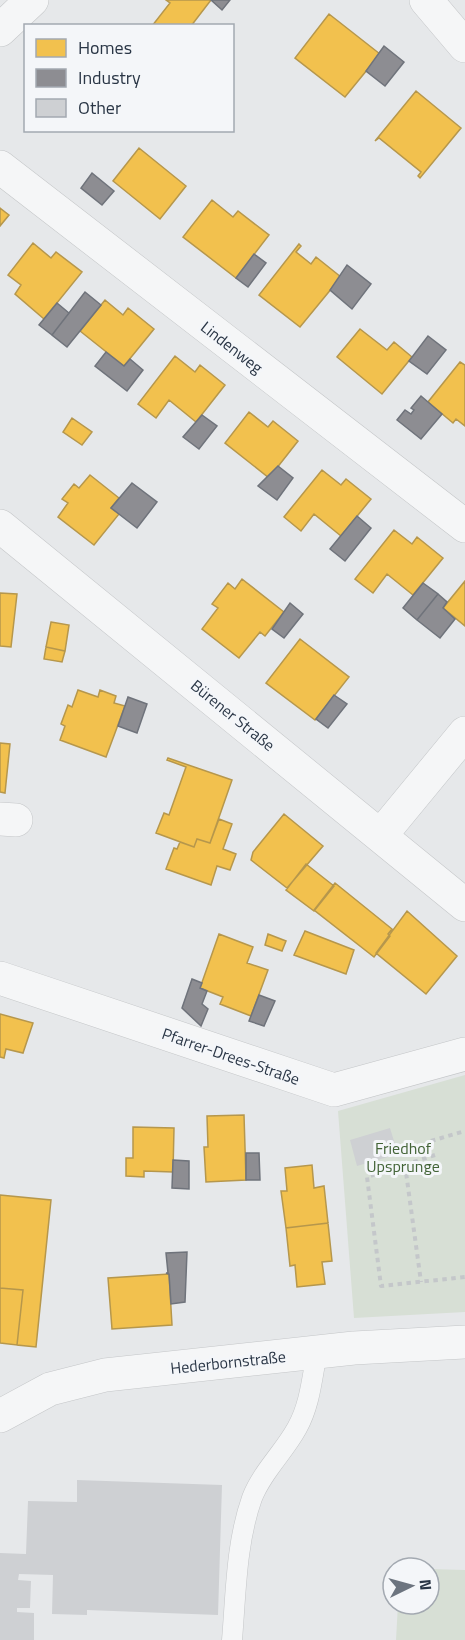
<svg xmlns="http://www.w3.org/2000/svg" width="465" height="1640" font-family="'Titillium Web',sans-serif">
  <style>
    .green { fill: #d7dfd5 }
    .homes { fill: #f2c14e; stroke: #b6974c; stroke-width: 1.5 }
    .industry { fill: #8d8d92; stroke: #6f737b; stroke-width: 1.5 }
    .building { fill: #ced0d3 }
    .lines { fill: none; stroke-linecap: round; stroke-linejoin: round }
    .service-casing { stroke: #c4c6c8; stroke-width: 21 }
    .minor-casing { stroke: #c4c6c8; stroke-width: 34 }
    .path { stroke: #c4c7ca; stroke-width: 4; stroke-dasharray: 4.5 4.5; stroke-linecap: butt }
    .service { stroke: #f5f6f7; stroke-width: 20 }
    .minor { stroke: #f5f6f7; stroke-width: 33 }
    .labels { text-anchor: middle; stroke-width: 6; stroke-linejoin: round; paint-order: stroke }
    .street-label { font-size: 16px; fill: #2a3646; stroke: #f4f6f9 }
    .park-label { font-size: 16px; fill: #426336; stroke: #f4f6f9 }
  </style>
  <rect width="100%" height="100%" fill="#e6e8ea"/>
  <path class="green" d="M465,1075v237l-111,6 -16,-207z
    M429,1569l36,1v70h-69l2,-36h31z"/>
  <path class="homes" d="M166,0h45l-20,26h-39l18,-23z
    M329,14l51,40 -35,43 -50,-39z
    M416,91l45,37 -41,50 -2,-2 3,-4 -42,-34 -4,3z
    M139,148l47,38 -26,33 -47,-38z
    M212,200l21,17 5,-6 31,24 -33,43 -53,-41z
    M0,208l9,7 -9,11z
    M33,243l18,15 5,-6 26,20 -38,47 -29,-25 6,-9 -13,-10z
    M299,244l2,2 -5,6 15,12 5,-7 25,20 -41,50 -41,-32z
    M105,300l18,15 5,-7 26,21 -30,37 -44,-35z
    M360,329l27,21 7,-8 18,15 -30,37 -45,-37z
    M175,356l20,16 5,-7 25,20 -29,37 -27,-22 -13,18 -18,-14z
    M460,362l5,3v61l-9,-7 -3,4 -25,-21z
    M249,412l19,15 5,-6 25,20 -29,37 -44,-35z
    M72,418l20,14 -10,13 -19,-13z
    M322,470l19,15 5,-6 25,20 -30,37 -27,-22 -13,17 -17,-14z
    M90,475l29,23 -8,10 8,6 -25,31 -36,-28 10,-14 -6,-4 12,-15 5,4z
    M394,530l18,14 5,-7 26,21 -30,37 -26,-21 -14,19 -18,-14z
    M242,579l42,33 -19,24 -5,-4 -21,26 -37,-29 16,-21 -6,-4 16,-21 7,6z
    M465,581v45l-22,-18z
    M0,593l17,1 -6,53 -11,-1z
    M51,622l18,3 -4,26 -19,-4z
    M300,639l49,38 -34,43 -49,-37z
    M46,647l19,4 -3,11 -18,-3z
    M78,690l20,7 2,-7 16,6 -2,7 11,3 -19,51 -46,-17 5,-14 -4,-2 7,-19 4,2z
    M0,743l10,1 -5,49 -5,-1z
    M168,758l64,22 -22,63 -13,-4 -3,8 -38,-14 8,-20 5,2 17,-48 -19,-7z
    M284,814l39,32 -36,42 -36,-28 2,-8z
    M219,819l13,5 -9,25 13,5 -6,16 -13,-4 -6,19 -45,-16 8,-21 3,1 3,-7 14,5 3,-8 13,4z
    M306,864l28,22 -20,25 -28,-21z
    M335,883l57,46 -4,5 2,2 -16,21 -60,-47z
    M407,911l50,45 -31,38 -50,-41z
    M305,931l49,19 -8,24 -52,-19z
    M219,934l34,13 -6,16 21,7 -17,46 -31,-12 3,-7 -23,-9z
    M268,934l18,7 -4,10 -17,-6z
    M0,1014l33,9 -10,30 -17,-4 -2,9 -4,-1z
    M244,1115l2,65 -40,2 -2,-35h4l-1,-31z
    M133,1127l41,1 -1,44 -29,-1v6l-18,-1v-18h7z
    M312,1165l2,23 10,-2 4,37 -42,5 -5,-37h6l-2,-23z
    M0,1195l51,5 -15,147 -19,-2 6,-55 -23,-2z
    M328,1223l4,38 -10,1 3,22 -28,3 -2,-22 -5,1 -4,-38z
    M169,1274l3,51 -60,4 -4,-51z
    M0,1288l23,2 -6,55 -17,-2z"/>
  <path class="industry" d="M211,0h19l-8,10z
    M384,46l20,16 -19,24 -19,-15z
    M92,173l22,18 -12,14 -21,-17z
    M254,254l12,9 -18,24 -12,-9z
    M347,265l24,19 -19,25 -22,-19z
    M85,292l16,13 -34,42 -15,-12z
    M57,303l12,10 -17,22 -13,-10z
    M428,336l18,14 -19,24 -18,-13z
    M106,352l18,14 6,-7 13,11 -16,21 -32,-25z
    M421,396l21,18 -21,25 -24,-19 8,-10 6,4 3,-4 -3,-2z
    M202,415l15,11 -18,23 -16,-12z
    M278,466l15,12 -16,22 -19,-14z
    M132,483l25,19 -20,26 -26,-20z
    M357,516l14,12 -26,33 -15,-12z
    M423,583l15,11 -21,26 -14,-12z
    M438,594l9,8 -4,6 12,11 -15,19 -23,-18z
    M290,603l13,11 -19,24 -12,-9z
    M334,695l13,9 -19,24 -12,-9z
    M128,697l19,7 -10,29 -19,-7z
    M192,979l10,4 -2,5 7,3 -5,13 6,5 -7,17 -19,-18z
    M259,995l16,6 -11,25 -15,-5z
    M246,1153h13l1,27h-14z
    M173,1160l16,1v28l-17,-1z
    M187,1252l-2,50 -14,2 -2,-30 -3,-1h2l-2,-20z"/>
  <path class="building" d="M390,1128l8,26 -41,12 -7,-26z
    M77,1480l145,5 -4,130 -131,-5v5l-35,-1 1,-39 -34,-1 -1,6 13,1 -1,27h-13v4l17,1v27h-34v-87l26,1 2,-53 49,1z"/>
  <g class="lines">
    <g class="service-casing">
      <path id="service" d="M232,1640c4,-47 4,-97 20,-142 10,-26 32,-46 45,-70 13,-23 15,-50 20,-76"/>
    </g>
    <g class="minor-casing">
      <path id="minor" d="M426,0l39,46
        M0,30l32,-30
        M0,167l465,359
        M0,526l465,379
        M0,819l16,1
        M381,835l84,-102
        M0,978l334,112 131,-36
        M0,1416l50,-27 55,-14 249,-27 111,-6"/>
    </g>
    <path class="path" d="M431,1141l34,-10
      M435,1155l-68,22 14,109 84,-9
      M405,1165l16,117"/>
    <use href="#service" class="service"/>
    <use href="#minor" class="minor"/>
  </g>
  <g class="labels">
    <g class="street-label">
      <text transform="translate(232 347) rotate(38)" y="6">Lindenweg</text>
      <text transform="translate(233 715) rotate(39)" y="6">Bürener Straße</text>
      <text transform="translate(231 1056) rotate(19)" y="6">Pfarrer-Drees-Straße</text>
      <text transform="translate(228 1362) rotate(-6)" y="6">Hederbornstraße</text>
    </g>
    <g class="park-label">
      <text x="403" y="1154">Friedhof<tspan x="403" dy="18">Upsprunge</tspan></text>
    </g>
  </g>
  <rect x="24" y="24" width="210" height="108" fill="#f4f6f9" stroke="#a3a9b1" stroke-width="1.5"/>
  <rect x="36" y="39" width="30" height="18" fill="#f2c14e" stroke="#a3a9b1" stroke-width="1.5"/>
  <text x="78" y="54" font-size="18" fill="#2a3646">Homes</text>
  <rect x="36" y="69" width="30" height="18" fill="#8d8d92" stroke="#a3a9b1" stroke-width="1.5"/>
  <text x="78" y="84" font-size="18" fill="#2a3646">Industry</text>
  <rect x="36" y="99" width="30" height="18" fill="#ced0d3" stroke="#a3a9b1" stroke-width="1.5"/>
  <text x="78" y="114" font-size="18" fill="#2a3646">Other</text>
  <g transform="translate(411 1586) rotate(85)"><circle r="28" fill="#f4f6f9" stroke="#a3a9b1" stroke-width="1.5"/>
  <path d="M0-4.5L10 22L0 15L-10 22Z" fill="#6c747f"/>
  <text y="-9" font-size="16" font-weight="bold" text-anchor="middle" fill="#2a3646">N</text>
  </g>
</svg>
